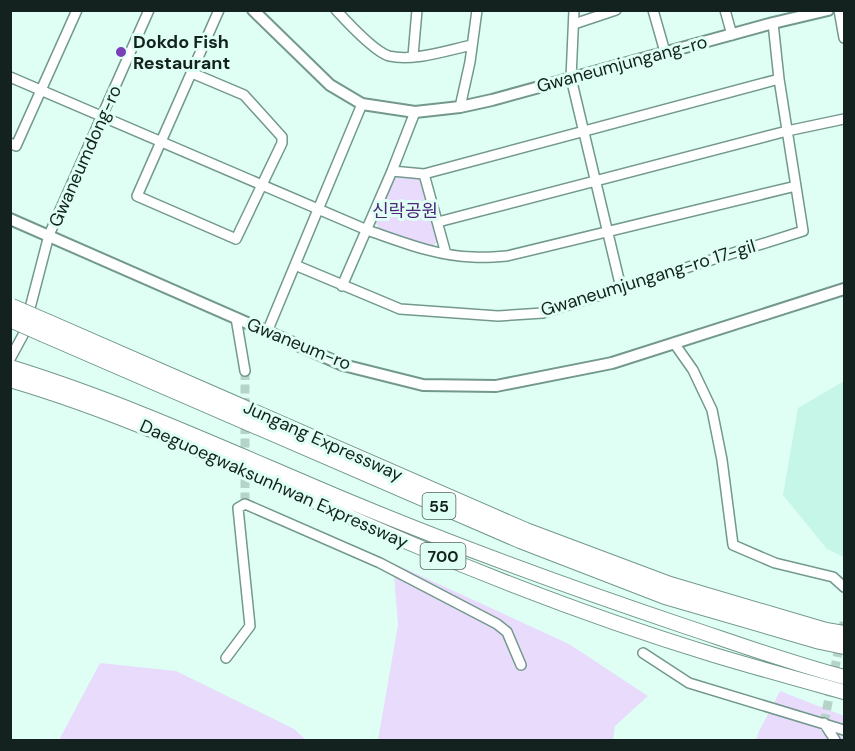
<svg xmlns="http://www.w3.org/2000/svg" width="855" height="751" font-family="'DM Sans','Noto Sans KR',sans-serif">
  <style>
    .built { fill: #c5f6e7 }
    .green { fill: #e8dbfb }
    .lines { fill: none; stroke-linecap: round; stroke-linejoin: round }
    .minor-tunnel { stroke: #b6d3ca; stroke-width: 9; stroke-dasharray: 9 4.5; stroke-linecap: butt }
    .minor-casing { stroke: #73988d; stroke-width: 12 }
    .major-casing { stroke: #73988d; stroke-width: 14 }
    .highway-casing { stroke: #73988d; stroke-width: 16 }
    .minor { stroke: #fff; stroke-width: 9 }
    .major { stroke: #fff; stroke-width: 10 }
    .highway { stroke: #fff; stroke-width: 14 }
    .highway-bridge-casing { stroke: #73988d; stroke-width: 16; stroke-linecap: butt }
    .highway-bridge { stroke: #fff; stroke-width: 14 }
    .poi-dot { fill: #7b40b5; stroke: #dffff5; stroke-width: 2 }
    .labels { text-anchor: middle; stroke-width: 6; stroke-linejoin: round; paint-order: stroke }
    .shield { fill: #dffff5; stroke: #50645e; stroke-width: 1.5 }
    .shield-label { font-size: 16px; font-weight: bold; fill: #13221e }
    .poi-label { font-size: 18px; font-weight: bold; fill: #13221e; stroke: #dffff5; text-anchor: start }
    .street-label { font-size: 18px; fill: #13221e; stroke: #dffff5 }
    .park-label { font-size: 18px; fill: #502579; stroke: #dffff5 }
  </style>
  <rect width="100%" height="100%" fill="#dffff5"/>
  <path class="built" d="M844,381v176l-17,-8 -44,-54 15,-87z"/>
  <path class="green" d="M399,177l19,1 5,3 15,60 -7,7 -52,-18 -4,-9 16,-41z
    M393,563l176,81 79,52 -33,30 -2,14h-235l20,-115z
    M100,663l76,8 118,58 12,11h-247z
    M780,691l64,25v24h-88l3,-9z"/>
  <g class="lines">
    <path class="minor-tunnel" d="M245,371v133
      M824,723l20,-101"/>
    <g class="minor-casing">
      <path id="minor" d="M336,10c11,12 39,42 53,46 24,6 59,-6 83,-11
        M574,10l-3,68 50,210
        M653,10l12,42
        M725,10l7,25
        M839,10l5,28
        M574,24l42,-14
        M413,56l4,-46
        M192,73l52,22 38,42v6l-46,96 -99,-43 82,-186
        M10,77l357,153c35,12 69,26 106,27 11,1 23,0 34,-1l289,-70
        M460,107l10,-45 7,-52
        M10,143l6,3 61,-136
        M392,171l32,3 355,-95
        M424,174l22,80
        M438,222l349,-91 57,-12
        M295,265l105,44 98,7 45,-3 260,-82 -24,-152 -6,-56
        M342,286l50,-115 23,-59
        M236,318l9,53
        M267,332l95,-228
        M674,343l19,27 19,40 10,50 11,85 42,18 58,14 11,10
        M10,359l13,-24 26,-100 100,-225
        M643,653l46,30 155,47
        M226,658l24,-32 -12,-118 7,-4 135,59 117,61 10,8 14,33
        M824,723l11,17"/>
    </g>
    <g class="major-casing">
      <path id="major" d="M253,10l77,75 32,19 53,8 45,-5 32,-7 281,-77 55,-13
        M10,219l333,146 80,20 73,1 116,-23 232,-74"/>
    </g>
    <g class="highway-casing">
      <path id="highway" d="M49,322l477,208 144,54 156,46 18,3
        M44,335l476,206 145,56 155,45 24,5
        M10,367c117,36 226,87 338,134 111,46 223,87 336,125 54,18 106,37 160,51
        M10,380c140,41 269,108 402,164 99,42 200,80 302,111 43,13 87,25 130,37"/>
    </g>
    <use href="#minor" class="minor"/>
    <use href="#major" class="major"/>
    <use href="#highway" class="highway"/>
    <g class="highway-bridge-casing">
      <path id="highway-bridge" d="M12,306l37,16
        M10,320l34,15"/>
    </g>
    <use href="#highway-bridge" class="highway-bridge"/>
  </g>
  <circle class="poi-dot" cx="121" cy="52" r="6"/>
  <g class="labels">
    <g class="shield">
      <rect x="422.5" y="493" width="33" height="26" rx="4.5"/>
      <rect x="420.5" y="543" width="45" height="26" rx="4.5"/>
    </g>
    <g class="shield-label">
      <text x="439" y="512">55</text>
      <text x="443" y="562">700</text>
    </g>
    <g class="poi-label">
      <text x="133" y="48">Dokdo Fish<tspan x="133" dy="21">Restaurant</tspan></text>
    </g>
    <g class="street-label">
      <text transform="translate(622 64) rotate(-15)" y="6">Gwaneumjungang-ro</text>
      <text transform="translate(85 156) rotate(-66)" y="6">Gwaneumdong-ro</text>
      <text transform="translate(648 278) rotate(-17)" y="6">Gwaneumjungang-ro 17-gil</text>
      <text transform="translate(299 344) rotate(22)" y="6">Gwaneum-ro</text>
      <text transform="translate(323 441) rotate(24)" y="6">Jungang Expressway</text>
      <text transform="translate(274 484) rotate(24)" y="6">Daeguoegwaksunhwan Expressway</text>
    </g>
    <g class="park-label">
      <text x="405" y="217">신락공원</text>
    </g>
  </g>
  <rect width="855" height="751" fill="none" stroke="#13221e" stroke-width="24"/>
</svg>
